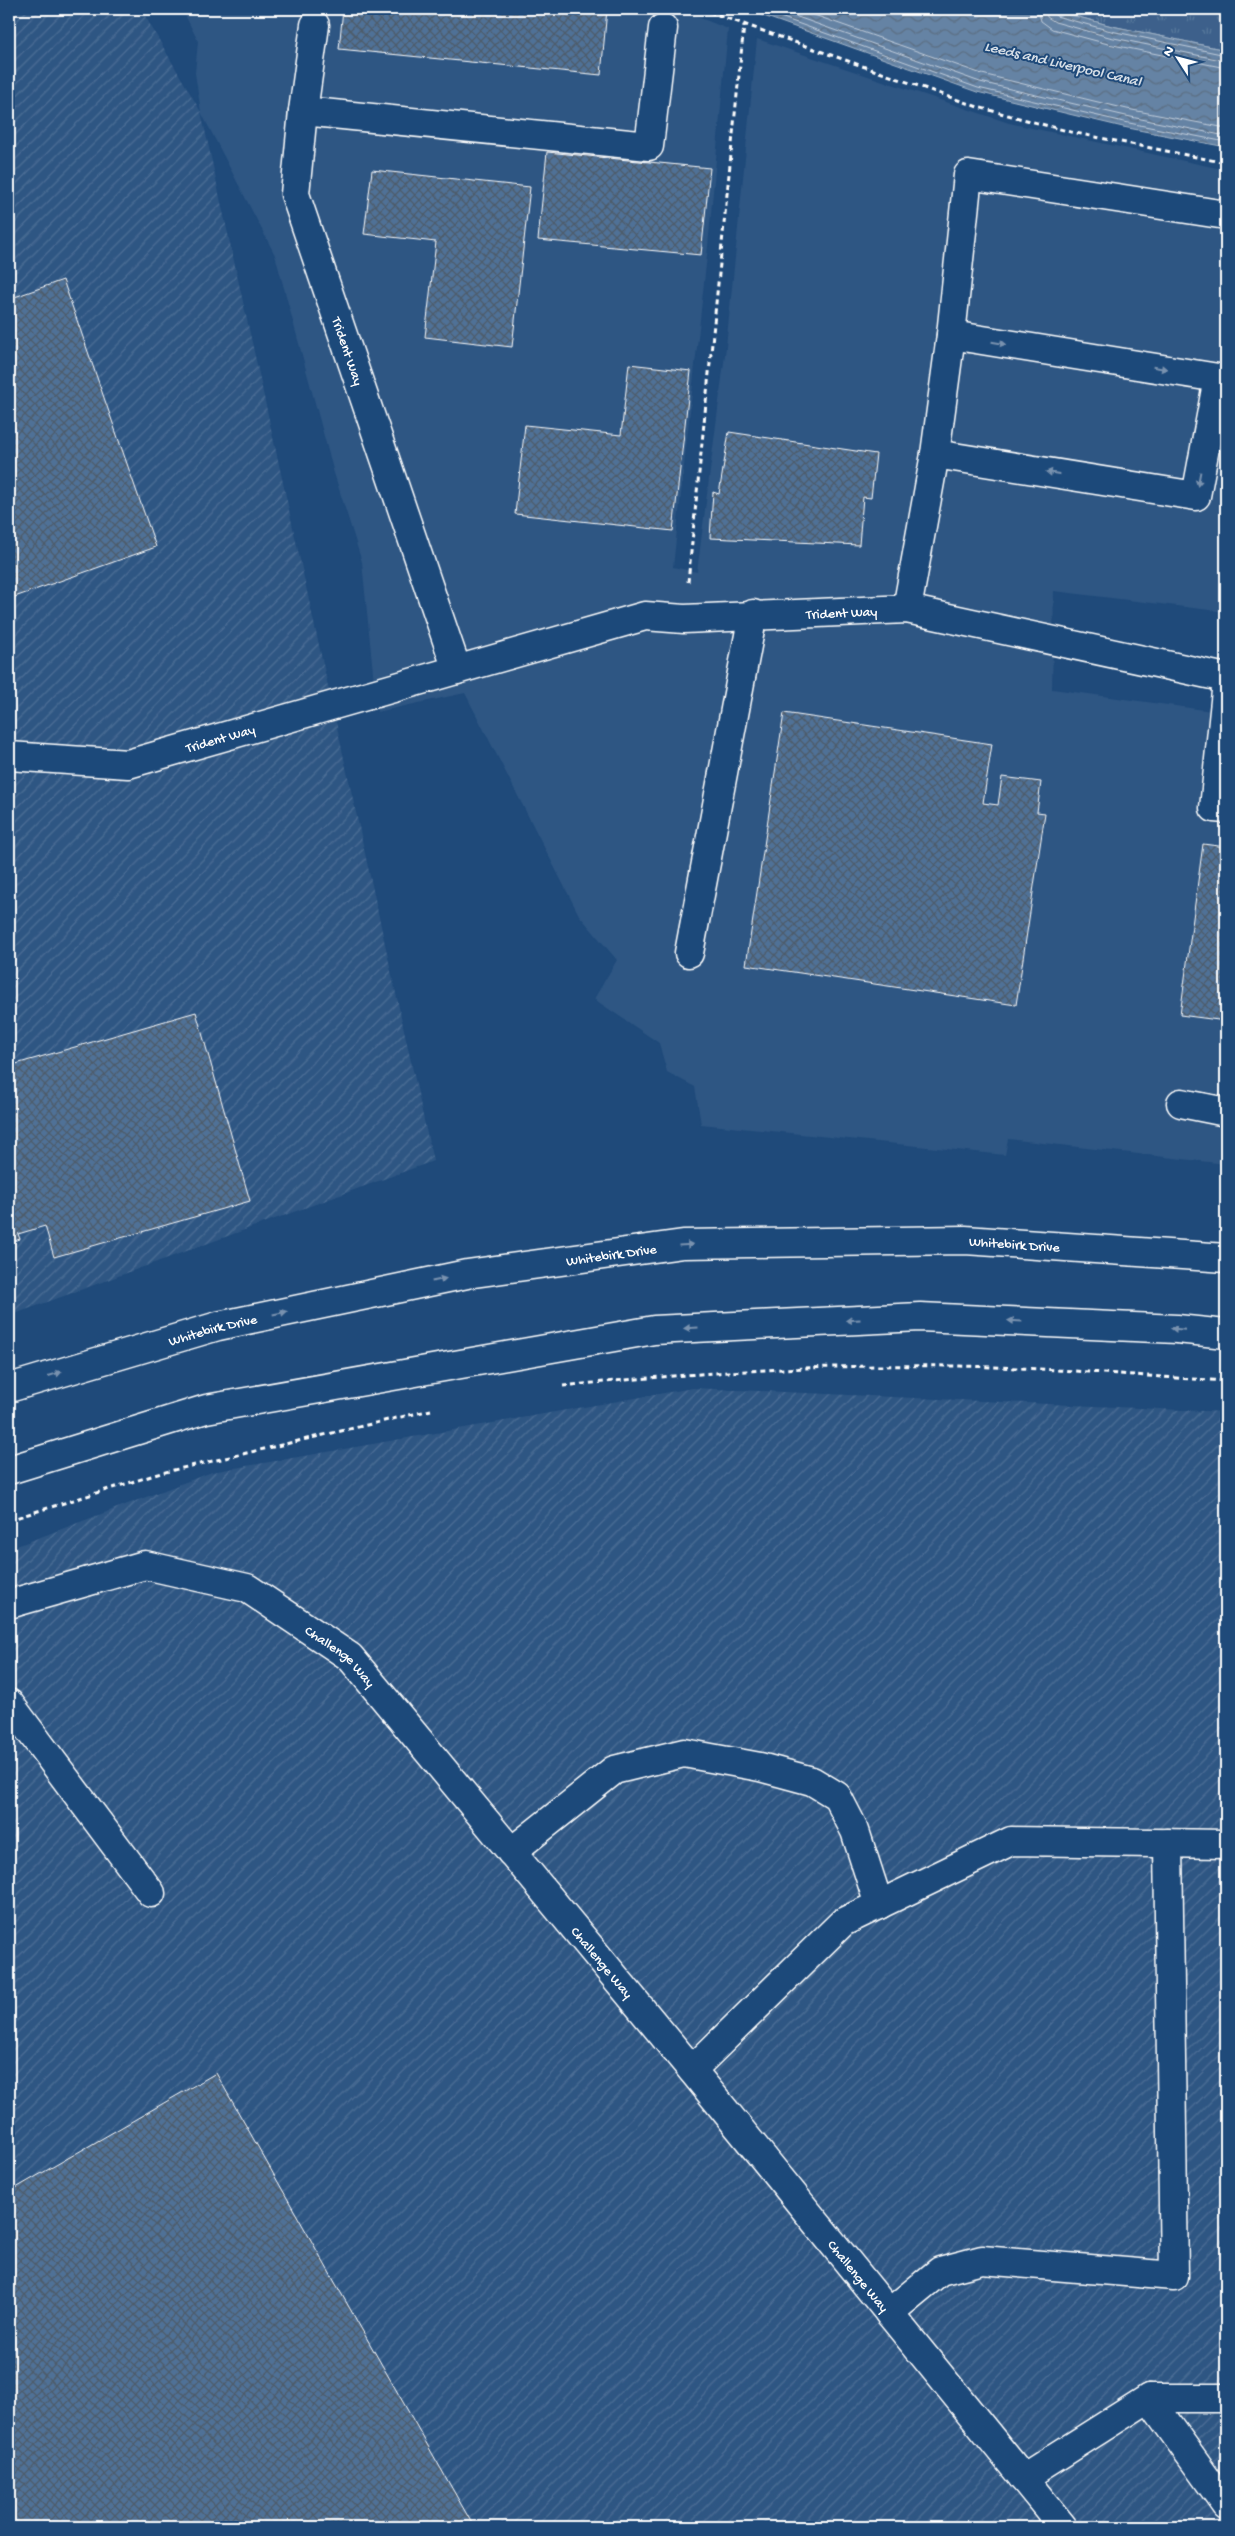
<svg xmlns="http://www.w3.org/2000/svg" width="1235" height="2536" font-family="'Gochi Hand',sans-serif">
  <style>
    .built { fill: #2e5683 }
    .industrial { fill: url(#industrial-furrows) }
    .grass { fill: url(#grass-tufts); stroke: #9eb0c5 }
    .water { fill: url(#water-waves); stroke: #a3b5c8 }
    .lines { fill: none; stroke-linecap: round; stroke-linejoin: round }
    .shore { stroke: #c1cddb; stroke-width: 1 }
    .building { fill: url(#building-cross-hatch); stroke: #fff }
    .minor-casing { stroke: #fff; stroke-width: 31 }
    .highway-casing { stroke: #fff; stroke-width: 31 }
    .path { stroke: #fff; stroke-width: 3; stroke-dasharray: 5 4; stroke-linecap: butt }
    .minor { stroke: #1f4a7a; stroke-width: 28 }
    .highway { stroke: #1f4a7a; stroke-width: 28 }
    .oneway { fill: #7992af }
    .labels { text-anchor: middle; stroke-width: 4; stroke-linejoin: round; paint-order: stroke }
    .street-label { font-size: 14px; fill: #fff; stroke: #1f4a7a }
    .water-label { font-size: 15px; font-style: italic; fill: #d8e0e8; stroke: #1f4a7a }
  </style>
  <defs>
    <pattern id="industrial-furrows" width="10" height="10" patternUnits="userSpaceOnUse" patternTransform="scale(1.25)"><rect width="10" height="10" fill="#2e5683"/><path d="M-1 1l2-2M0 10L10 0M9 11l2-2" fill="none" stroke="#4d6f96"/></pattern>
    <pattern id="grass-tufts" width="24" height="20" patternUnits="userSpaceOnUse" patternTransform="scale(1.25)"><rect width="24" height="20" fill="#3c618b"/><path d="M3 7l-1-3M5 7V3M7 7l1-3M15 17l-1-3M17 17v-4M19 17l1-3" fill="none" stroke="#59799c"/></pattern>
    <pattern id="water-waves" width="16" height="10" patternUnits="userSpaceOnUse" patternTransform="scale(1.25)"><rect width="16" height="10" fill="#6583a4"/><path d="M0 5q4-4 8 0t8 0" fill="none" stroke="#5b6d81"/></pattern>
    <pattern id="building-cross-hatch" width="8" height="8" patternUnits="userSpaceOnUse" patternTransform="scale(1.25)"><rect width="8" height="8" fill="#507197"/><path d="M0 0l8 8M0 8l8-8" fill="none" stroke="#4e5b6a"/></pattern>
  </defs>
  <rect width="100%" height="100%" fill="#1f4a7a"/>
  <filter id="ink" filterUnits="userSpaceOnUse"><feTurbulence type="fractalNoise" baseFrequency=".02" numOctaves="2"/><feDisplacementMap in="SourceGraphic" scale="10" xChannelSelector="R" yChannelSelector="G"/><feConvolveMatrix kernelMatrix="1 2 1 2 8 2 1 2 1" color-interpolation-filters="sRGB"/></filter>
  <g filter="url(#ink)">
    <path class="built" d="M182,9h496l50,20 -20,217 -35,321 24,5 29,-225 31,-308 252,84 217,47v442l-172,-21 -2,98 174,24v451l-218,-25 -3,16 -304,-31 -6,-37 -28,-15 -8,-29 -65,-44 23,-39 -38,-45 -114,-222 -88,19 -15,-150 -28,-89 -59,-218 -74,-143 -6,-39 3,-32z"/>
    <path class="industrial" d="M9,9h132l60,103 232,1049 -424,155z
      M693,1388l533,24v1115h-1217v-978l203,-77z"/>
    <path class="grass" d="M1049,9h177v41l-114,-24z"/>
    <path class="water" d="M744,9h305l63,17 114,24v97l-103,-20 -146,-35z"/>
    <g class="lines">
      <path class="shore" d="M758,9l220,79 146,34 102,20
        M775,9l205,73 146,34 100,20
        M797,9l185,65 145,35 99,19
        M1038,9l3,12 11,8 56,15 118,24
        M1046,9l1,8 8,5 54,15 117,24
        M1052,9l4,7 55,15 115,24"/>
    </g>
    <path class="building" d="M343,9h264l-6,66 -262,-26z
      M547,152l163,16 -9,87 -163,-15z
      M372,170l158,17 -18,160 -87,-10 11,-95 -72,-8z
      M63,280l93,267 -147,52v-300z
      M629,364l62,7 -18,160 -158,-17 10,-89 96,10z
      M729,432l147,22 -5,44 -8,-1 -4,48 -149,-7 3,-46 6,2z
      M1226,570v24l-2,-1z
      M784,713l208,31 -9,59 15,2 4,-28 39,5 -4,30 8,1 -29,192 -270,-40z
      M1203,844l23,3v174l-46,-6z
      M196,1012l54,189 -196,56 -9,-31 -27,8 2,5 -11,4v-177z
      M216,2073l258,454h-465v-335z"/>
    <g class="lines">
      <g class="minor-casing">
        <g id="minor">
          <path id="s1" d="M315,25l-12,86 -8,83 162,476"/>
          <path d="M303,111l346,35 14,-118"/>
          <path d="M935,454l261,42 22,-118 -267,-43"/>
          <path d="M907,609l28,-155 16,-119 17,-160 258,40"/>
          <path d="M1226,691l-12,117 12,1"/>
          <path id="s2" d="M9,756l119,8 517,-148 39,3 223,-10 319,69"/>
          <path d="M689,953l64,-339"/>
          <path d="M1181,1103l45,9"/>
          <path id="s3" d="M9,1604l136,-39 102,23 103,69 342,413 371,457"/>
          <path d="M9,1703l142,190"/>
          <path d="M511,1852l103,-82 70,-17 76,14 52,14 25,15 18,35 24,74"/>
          <path d="M692,2070l151,-148 168,-81 215,3"/>
          <path d="M889,2313l51,-42 42,-11 192,16 -6,-433"/>
          <path d="M1149,2398l77,107"/>
          <path d="M1023,2478l126,-80h77"/>
        </g>
      </g>
      <g class="highway-casing">
        <g id="highway">
          <path id="s4" d="M9,1388l209,-62 249,-52 216,-30 282,-4 261,18"/>
          <path d="M9,1470l197,-61 448,-79 266,-13 257,12 49,5"/>
        </g>
      </g>
      <path class="path" d="M701,9l277,98 93,25 155,31
        M688,582l56,-557
        M563,1386c129,-13 258,-22 388,-20 92,1 184,10 275,15
        M9,1520l152,-47 270,-63"/>
      <use href="#minor" class="minor"/>
      <use href="#highway" class="highway"/>
    </g>
    <defs><path id="oneway-solid" d="M-6-.8H1V-3.2L6.5 0L1 3.2V.8H-6Z" transform="scale(1.25)"/></defs>
    <g class="oneway">
      <use href="#oneway-solid" transform="translate(999 343) rotate(9)"/>
      <use href="#oneway-solid" transform="translate(1160 368) rotate(9)"/>
      <use href="#oneway-solid" transform="translate(1053 473) rotate(-171)"/>
      <use href="#oneway-solid" transform="translate(1199 479) rotate(101)"/>
      <use href="#oneway-solid" transform="translate(686 1245) rotate(-3)"/>
      <use href="#oneway-solid" transform="translate(439 1280) rotate(-12)"/>
      <use href="#oneway-solid" transform="translate(280 1313) rotate(-12)"/>
      <use href="#oneway-solid" transform="translate(853 1320) rotate(177)"/>
      <use href="#oneway-solid" transform="translate(1015 1321) rotate(-177)"/>
      <use href="#oneway-solid" transform="translate(691 1328) rotate(177)"/>
      <use href="#oneway-solid" transform="translate(1178 1329) rotate(-175)"/>
      <use href="#oneway-solid" transform="translate(55 1374) rotate(-17)"/>
    </g>
  </g>
  <g class="labels">
    <g class="street-label">
      <text dy="5" stroke="none"><textPath href="#s1" startOffset="336">Trident Way</textPath></text>
      <text dy="5" stroke="none"><textPath href="#s2" startOffset="854">Trident Way</textPath></text>
      <text dy="5" stroke="none"><textPath href="#s2" startOffset="215">Trident Way</textPath></text>
      <text dy="5" stroke="none"><textPath href="#s4" startOffset="1022">Whitebirk Drive</textPath></text>
      <text dy="5" stroke="none"><textPath href="#s4" startOffset="618">Whitebirk Drive</textPath></text>
      <text dy="5" stroke="none"><textPath href="#s4" startOffset="212">Whitebirk Drive</textPath></text>
      <text dy="5" stroke="none"><textPath href="#s3" startOffset="362">Challenge Way</textPath></text>
      <text dy="5" stroke="none"><textPath href="#s3" startOffset="766">Challenge Way</textPath></text>
      <text dy="5" stroke="none"><textPath href="#s3" startOffset="1171">Challenge Way</textPath></text>
    </g>
    <g class="water-label">
      <text transform="translate(1063 63) rotate(13)" y="5">Leeds and Liverpool Canal</text>
    </g>
  </g>
  <rect width="1235" height="2536" fill="none" stroke="#1f4a7a" stroke-width="30"/>
  <rect x="15" y="15" width="1205" height="2506" fill="none" stroke="#fff" stroke-width="2" filter="url(#ink)"/>
  <g transform="translate(1178 58) rotate(306)" stroke="#1f4a7a" stroke-width="4" paint-order="stroke">
  <path d="M0-4L9 19L0 12L-9 19Z" fill="#ffffff"/>
  <text y="-8" font-size="14" font-weight="bold" text-anchor="middle" fill="#ffffff">N</text>
  </g>
</svg>
